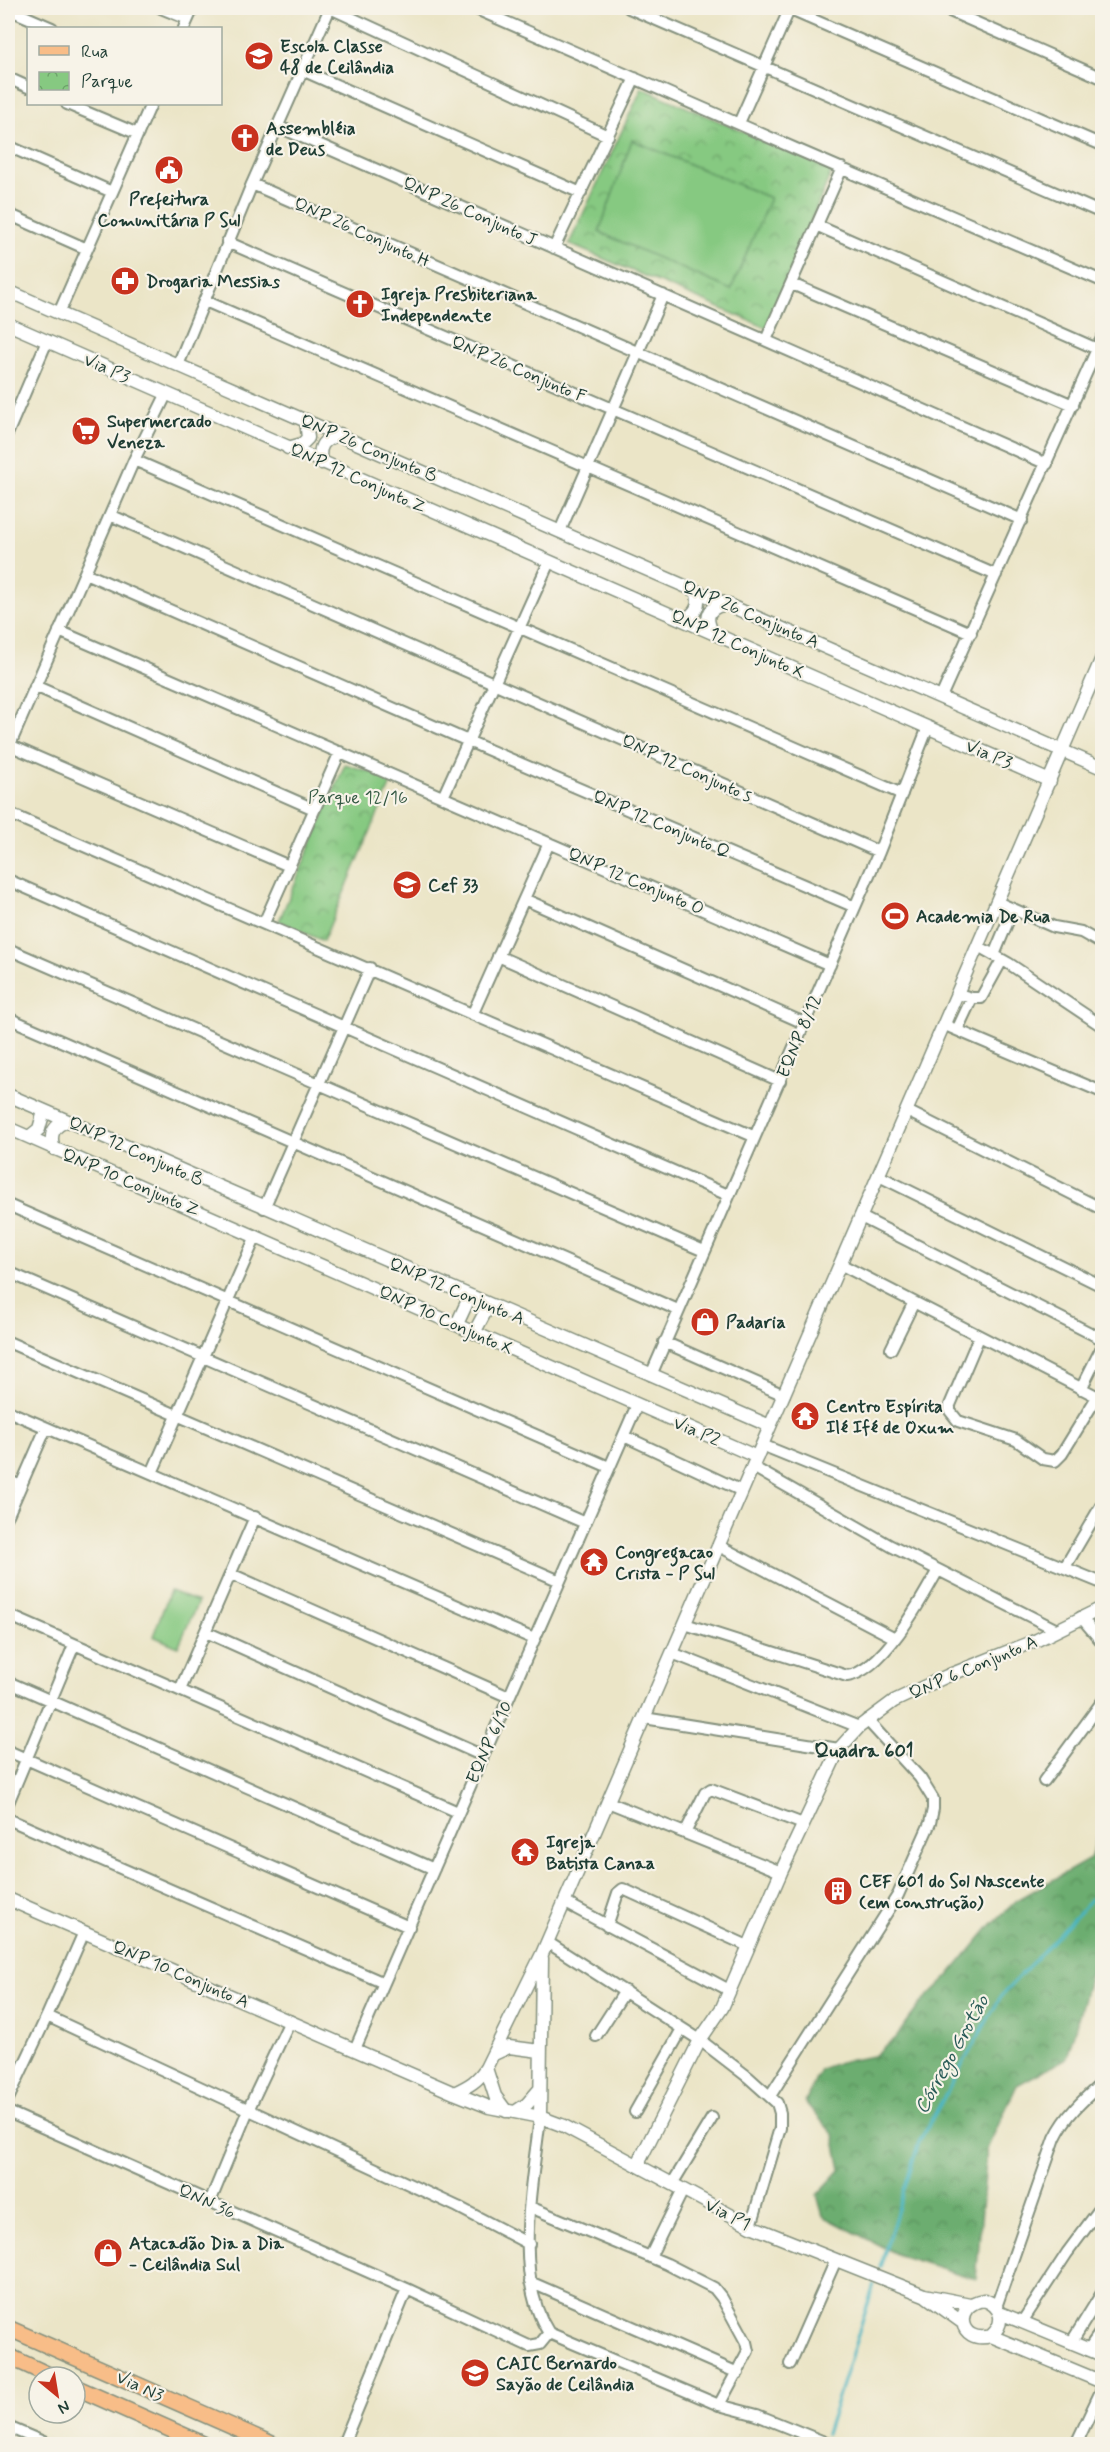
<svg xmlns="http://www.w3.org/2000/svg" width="1110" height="2452" font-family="Mynerve,sans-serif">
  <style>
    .forest { fill: url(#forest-crowns); stroke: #467552; stroke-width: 1.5 }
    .park { fill: url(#park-crowns); stroke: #52835a; stroke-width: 1.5 }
    .pitch { fill: #86c981; stroke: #52835a; stroke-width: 1.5 }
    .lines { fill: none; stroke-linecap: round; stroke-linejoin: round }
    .stream { stroke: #47b5c2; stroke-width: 3 }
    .minor-casing { stroke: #85917e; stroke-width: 14 }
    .tertiary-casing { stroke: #85917e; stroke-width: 15 }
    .primary-casing { stroke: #85917e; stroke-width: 18 }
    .minor { stroke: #fff; stroke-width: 10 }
    .tertiary { stroke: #fff; stroke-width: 12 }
    .primary { stroke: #f8bd88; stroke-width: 15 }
    .labels { text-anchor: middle; stroke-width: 4.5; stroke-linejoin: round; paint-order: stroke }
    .poi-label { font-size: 18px; font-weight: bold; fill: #1f3d34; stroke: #f7f3e8; text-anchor: start }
    .street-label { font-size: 18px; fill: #1f3d34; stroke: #f7f3e8 }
    .park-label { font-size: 18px; fill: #345943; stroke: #f7f3e8 }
    .neighbourhood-label { font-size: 20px; font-weight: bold; fill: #1f3d34; stroke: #f7f3e8 }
    .water-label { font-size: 20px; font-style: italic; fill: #295b58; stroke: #f7f3e8 }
  </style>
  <defs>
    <pattern id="forest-crowns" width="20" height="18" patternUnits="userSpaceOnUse" patternTransform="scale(1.5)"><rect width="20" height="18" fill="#6cad6f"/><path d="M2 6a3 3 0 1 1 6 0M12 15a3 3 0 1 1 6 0" fill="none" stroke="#588e5c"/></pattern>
    <pattern id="park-crowns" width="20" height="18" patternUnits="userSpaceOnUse" patternTransform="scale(1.5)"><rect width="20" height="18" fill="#86c981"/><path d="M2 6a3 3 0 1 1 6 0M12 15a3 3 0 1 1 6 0" fill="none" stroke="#6da46a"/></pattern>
  </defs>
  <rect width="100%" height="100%" fill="#f7f3e8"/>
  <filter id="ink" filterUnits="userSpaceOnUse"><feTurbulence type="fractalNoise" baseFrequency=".0167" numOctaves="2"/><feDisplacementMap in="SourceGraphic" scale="12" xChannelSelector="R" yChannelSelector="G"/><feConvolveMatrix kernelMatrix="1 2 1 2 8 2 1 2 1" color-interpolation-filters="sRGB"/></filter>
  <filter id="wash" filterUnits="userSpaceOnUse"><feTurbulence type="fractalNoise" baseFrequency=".008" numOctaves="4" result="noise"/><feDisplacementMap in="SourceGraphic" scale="24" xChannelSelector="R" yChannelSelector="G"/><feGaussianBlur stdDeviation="1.35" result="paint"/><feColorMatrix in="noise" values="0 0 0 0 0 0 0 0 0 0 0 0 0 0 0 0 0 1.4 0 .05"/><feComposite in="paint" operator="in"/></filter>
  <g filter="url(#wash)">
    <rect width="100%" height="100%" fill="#ebe5c7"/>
    <path class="forest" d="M1102,1824v108l-35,126 -50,27 -30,64 -11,130 -78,-24 -75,-39 -6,-21 24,-26 -7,-34 -29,-33 15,-33 20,-7 34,-6 22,-19 26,-35 26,-25 44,-53 25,-24 73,-41z"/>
    <path class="park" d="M642,88l190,82 -65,158 -198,-84z
      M345,764l48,15 -70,162 -44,-20z"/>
    <path class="pitch" d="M632,140l138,58 -39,92 -132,-58z
      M170,1591l28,11 -20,45 -25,-11z"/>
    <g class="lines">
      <path class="stream" d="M880,2267l39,-125 82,-146 101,-108
        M826,2434l48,-149"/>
    </g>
  </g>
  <g filter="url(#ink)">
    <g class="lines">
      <g class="minor-casing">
        <path id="minor" d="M161,8l27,11
          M330,8l278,128
          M474,8l322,141 306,132
          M629,8l473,205
          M786,8l316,137
          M943,8l159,70
          M8,9l44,19
          M184,28l9,-20
          M302,70l279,123
          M8,78l20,9
          M67,104l71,30
          M739,123l51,-115
          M277,126l770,338
          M8,146l104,46
          M252,184l770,336
          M8,214l79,35
          M818,226l279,123
          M227,242l769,333
          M554,248l81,-170
          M792,284l281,121
          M205,301l766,332
          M59,313l92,-209
          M766,340l76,-172
          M178,365l74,-181 78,-176
          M8,432l39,-91
          M134,460l768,334
          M110,515l769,337
          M560,531l103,-236
          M85,573l383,168 387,166
          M59,631l771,334
          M35,686l279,123
          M941,697l161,-359
          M9,745l280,121
          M8,749l126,-289 32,-65
          M443,797l106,-235
          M8,813l745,323
          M8,880l720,315
          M524,899l280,124
          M997,902l57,25 27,5 21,12
          M264,923l76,-171
          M978,946l30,17 94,63
          M8,949l696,302
          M994,955l19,-46
          M498,956l282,125
          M958,994l14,4h9l21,-38
          M473,1013l76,-170
          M8,1018l670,292
          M945,1025l157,67
          M957,1030l15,-32
          M907,1111l195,98
          M879,1176l223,110
          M8,1205l601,262
          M264,1208l106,-240
          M861,1217l241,122
          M840,1264l262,135
          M8,1272l577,251
          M979,1337l-29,68v6l8,10 58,19 27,19 12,2 7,-7 35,-57
          M8,1342l552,239
          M664,1342l120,53
          M891,1349l23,-47
          M651,1375l228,-523 49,-125
          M1081,1389l21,-42
          M8,1411l526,228
          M624,1436l118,55
          M762,1445l340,138
          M753,1467l138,79 166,84
          M152,1473l104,-237
          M8,1480l12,6
          M8,1515l38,-87
          M719,1546l176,92
          M1065,1567l37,-63
          M231,1574l278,123
          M8,1615l450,197
          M1081,1617l21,25
          M685,1624l162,52c35,-4 75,-77 91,-106
          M206,1632l277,124
          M672,1653l187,74
          M8,1682l426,187
          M180,1690l75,-173
          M644,1718l195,31
          M8,1751l401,176
          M1044,1781l58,-79
          M608,1802l173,70
          M8,1803l66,-158
          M8,1819l376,164
          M685,1833l20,-40 6,-4 92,35
          M564,1902l165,88
          M607,1926l11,-33 5,-4 125,57
          M547,1942l153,98 48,37 29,26 3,10v15l-29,98
          M47,2016l411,191 71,37
          M596,2036l29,-45
          M355,2049l282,-644
          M770,2096l128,-201 32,-72 3,-14v-10l-13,-21 -53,-58
          M8,2099l39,-83 37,-84
          M8,2112l399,177 122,57 11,-2 9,-11
          M635,2112l47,-83
          M540,2117c-7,64 -28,160 9,216
          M672,2184l40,-66
          M210,2202l38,-92 42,-89
          M530,2207l137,57 47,24 8,10 24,44 2,9 -29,54
          M650,2257l33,-67
          M530,2282l208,91
          M996,2307l59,-169c11,-23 28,-38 47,-55
          M1022,2322l45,-69 35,-47
          M549,2333l170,72 38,10 72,29
          M1071,2343l31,-50
          M1088,2350l14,-20
          M790,2364l46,-104
          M8,2427l40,17
          M343,2444l64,-155
          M1076,2444l26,-55"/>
      </g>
      <g class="tertiary-casing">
        <path id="tertiary" d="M8,291l1094,477
          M8,324l1042,457
          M288,448l14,-4 6,-6 -2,-18
          M321,463c-3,-18 2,-23 19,-29
          M683,620c13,-6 18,-15 13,-29
          M713,633c-10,-17 -4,-27 16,-29
          M8,1095l762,331
          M8,1128l749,329
          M29,1137l10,-8 5,-18
          M54,1149c-5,-14 -1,-23 13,-28
          M457,1324l13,-28
          M474,1333l15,-28
          M8,1899l446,194 35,14 51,10 24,9 187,100 173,69 46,9
          M494,2054l15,-7 31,4
          M486,2068l9,28 11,15
          M454,2093c15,-7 24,-12 32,-25l56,-114 560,-1296
          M515,2112l12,-8 13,-15
          M540,2117l2,-159
          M638,2164l62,-124 22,-32 59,-136 58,-123 20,-22 35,-26 53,-25 90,-36 65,-32
          M927,2297l36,26
          M1000,2313l102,42
          M991,2336c14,-12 12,-30 -7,-36 -32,4 -26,45 7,36l111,46"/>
      </g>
      <g class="primary-casing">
        <path id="primary" d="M8,2328l264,116
          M8,2356l45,21
          M75,2387l128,57"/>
      </g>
      <use href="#minor" class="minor"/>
      <use href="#tertiary" class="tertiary"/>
      <use href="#primary" class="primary"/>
    </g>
  </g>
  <defs>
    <g id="school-disc" transform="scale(1.5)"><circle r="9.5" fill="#c8321e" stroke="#f7f3e8"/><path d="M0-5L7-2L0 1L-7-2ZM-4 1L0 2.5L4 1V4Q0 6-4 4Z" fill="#fff"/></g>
    <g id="church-disc" transform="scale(1.5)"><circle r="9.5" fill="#c8321e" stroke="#f7f3e8"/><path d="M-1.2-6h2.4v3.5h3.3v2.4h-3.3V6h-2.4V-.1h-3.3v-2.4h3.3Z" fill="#fff"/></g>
    <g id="civic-disc" transform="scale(1.5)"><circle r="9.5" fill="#c8321e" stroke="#f7f3e8"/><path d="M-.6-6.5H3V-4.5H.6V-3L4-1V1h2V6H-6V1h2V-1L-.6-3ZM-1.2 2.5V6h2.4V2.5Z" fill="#fff"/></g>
    <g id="pharmacy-disc" transform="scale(1.5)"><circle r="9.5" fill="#c8321e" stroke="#f7f3e8"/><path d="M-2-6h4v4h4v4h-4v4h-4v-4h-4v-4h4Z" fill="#fff"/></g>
    <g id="supermarket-disc" transform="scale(1.5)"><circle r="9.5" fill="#c8321e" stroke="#f7f3e8"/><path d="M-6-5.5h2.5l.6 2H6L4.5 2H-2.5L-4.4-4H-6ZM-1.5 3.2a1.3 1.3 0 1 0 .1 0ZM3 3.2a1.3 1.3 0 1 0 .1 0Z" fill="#fff"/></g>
    <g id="stadium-disc" transform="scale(1.5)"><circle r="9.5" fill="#c8321e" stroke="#f7f3e8"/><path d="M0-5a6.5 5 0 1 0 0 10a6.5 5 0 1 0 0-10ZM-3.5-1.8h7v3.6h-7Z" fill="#fff"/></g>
    <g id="shop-disc" transform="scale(1.5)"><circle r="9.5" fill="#c8321e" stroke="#f7f3e8"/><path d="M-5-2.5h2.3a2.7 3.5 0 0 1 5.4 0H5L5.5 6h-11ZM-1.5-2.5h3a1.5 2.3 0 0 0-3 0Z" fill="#fff"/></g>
    <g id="temple-disc" transform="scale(1.5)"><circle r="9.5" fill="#c8321e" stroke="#f7f3e8"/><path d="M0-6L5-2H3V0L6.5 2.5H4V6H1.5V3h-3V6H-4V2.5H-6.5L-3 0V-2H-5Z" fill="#fff"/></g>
    <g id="building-disc" transform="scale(1.5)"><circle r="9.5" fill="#c8321e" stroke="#f7f3e8"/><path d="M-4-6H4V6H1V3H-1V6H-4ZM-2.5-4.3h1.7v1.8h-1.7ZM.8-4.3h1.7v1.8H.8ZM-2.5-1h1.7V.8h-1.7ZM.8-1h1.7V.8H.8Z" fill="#fff"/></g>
  </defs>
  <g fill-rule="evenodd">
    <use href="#school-disc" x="259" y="56"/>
    <use href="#church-disc" x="245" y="138"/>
    <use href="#civic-disc" x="169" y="170"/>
    <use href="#pharmacy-disc" x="125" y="281"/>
    <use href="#church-disc" x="360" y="304"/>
    <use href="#supermarket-disc" x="86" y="431"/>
    <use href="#school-disc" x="407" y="885"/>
    <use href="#stadium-disc" x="895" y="916"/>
    <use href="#shop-disc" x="705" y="1322"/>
    <use href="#temple-disc" x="805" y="1416"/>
    <use href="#temple-disc" x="594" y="1562"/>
    <use href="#temple-disc" x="525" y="1852"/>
    <use href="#building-disc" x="838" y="1891"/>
    <use href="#shop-disc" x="108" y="2253"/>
    <use href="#school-disc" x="475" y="2373"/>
  </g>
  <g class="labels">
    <g class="poi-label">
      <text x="280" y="52">Escola Classe<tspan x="280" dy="21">48 de Ceilândia</tspan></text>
      <text x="266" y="134">Assembléia<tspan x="266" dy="21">de Deus</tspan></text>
      <text x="169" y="205" text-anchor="middle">Prefeitura<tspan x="169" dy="21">Comunitária P Sul</tspan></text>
      <text x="146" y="287">Drogaria Messias</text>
      <text x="381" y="300">Igreja Presbiteriana<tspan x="381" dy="21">Independente</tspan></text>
      <text x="107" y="427">Supermercado<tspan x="107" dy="21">Veneza</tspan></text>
      <text x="428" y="891">Cef 33</text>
      <text x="916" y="922">Academia De Rua</text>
      <text x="726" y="1328">Padaria</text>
      <text x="826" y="1412">Centro Espírita<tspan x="826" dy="21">Ilé Ifé de Oxum</tspan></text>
      <text x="615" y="1558">Congregacao<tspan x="615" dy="21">Crista - P Sul</tspan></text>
      <text x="546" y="1848">Igreja<tspan x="546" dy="21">Batista Canaa</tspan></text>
      <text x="859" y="1887">CEF 601 do Sol Nascente<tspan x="859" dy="21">(em construção)</tspan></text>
      <text x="129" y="2249">Atacadão Dia a Dia<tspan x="129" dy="21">- Ceilândia Sul</tspan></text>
      <text x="496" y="2369">CAIC Bernardo<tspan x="496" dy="21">Sayão de Ceilândia</tspan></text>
    </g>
    <g class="street-label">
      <text transform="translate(470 211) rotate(24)" y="6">QNP 26 Conjunto J</text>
      <text transform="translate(362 232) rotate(24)" y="6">QNP 26 Conjunto H</text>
      <text transform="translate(107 368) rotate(24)" y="6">Via P3</text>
      <text transform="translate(519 369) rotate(23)" y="6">QNP 26 Conjunto F</text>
      <text transform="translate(369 448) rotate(23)" y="6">QNP 26 Conjunto B</text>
      <text transform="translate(358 478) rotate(24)" y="6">QNP 12 Conjunto Z</text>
      <text transform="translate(751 614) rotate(23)" y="6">QNP 26 Conjunto A</text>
      <text transform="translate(738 644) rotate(24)" y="6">QNP 12 Conjunto X</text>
      <text transform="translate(989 754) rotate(23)" y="6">Via P3</text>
      <text transform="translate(687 768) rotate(24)" y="6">QNP 12 Conjunto s</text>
      <text transform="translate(662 824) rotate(23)" y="6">QNP 12 Conjunto Q</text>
      <text transform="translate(636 881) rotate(23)" y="6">QNP 12 Conjunto O</text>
      <text transform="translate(799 1036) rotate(-67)" y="6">EQNP 8/12</text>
      <text transform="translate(136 1151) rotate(24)" y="6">QNP 12 Conjunto B</text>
      <text transform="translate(131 1182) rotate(23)" y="6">QNP 10 Conjunto Z</text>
      <text transform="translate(457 1291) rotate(23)" y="6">QNP 12 Conjunto A</text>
      <text transform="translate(446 1320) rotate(24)" y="6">QNP 10 Conjunto X</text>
      <text transform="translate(697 1431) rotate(23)" y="6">Via P2</text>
      <text transform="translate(973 1667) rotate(-23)" y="6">QNP 6 Conjunto A</text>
      <text transform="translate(489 1742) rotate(-66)" y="6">EQNP 6/10</text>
      <text transform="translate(181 1974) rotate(23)" y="6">QNP 10 Conjunto A</text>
      <text transform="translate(207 2201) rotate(24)" y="6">QNN 36</text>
      <text transform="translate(728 2214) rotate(27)" y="6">Via P1</text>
      <text transform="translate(140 2386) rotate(25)" y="6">Via N3</text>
    </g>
    <g class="park-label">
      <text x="358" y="803">Parque 12/16</text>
    </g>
    <g class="neighbourhood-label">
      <text x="864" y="1757">Quadra 601</text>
    </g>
    <g class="water-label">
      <text transform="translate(951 2054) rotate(-61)" y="7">Córrego Grotão</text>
    </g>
  </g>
  <rect width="1110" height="2452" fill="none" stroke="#f7f3e8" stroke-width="30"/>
  <rect x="27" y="27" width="195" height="78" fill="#f7f3e8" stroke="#a1aaa0" stroke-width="1.5"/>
  <rect x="39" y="46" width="30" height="9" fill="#f8bd88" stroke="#a1aaa0" stroke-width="1.5"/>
  <text x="81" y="57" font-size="18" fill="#1f3d34">Rua</text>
  <rect x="39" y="72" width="30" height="18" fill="url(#park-crowns)" stroke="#a1aaa0" stroke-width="1.5"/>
  <text x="81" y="87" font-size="18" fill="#1f3d34">Parque</text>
  <g transform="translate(57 2395) rotate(150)"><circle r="28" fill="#f7f3e8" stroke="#a1aaa0" stroke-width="1.5"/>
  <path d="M0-4.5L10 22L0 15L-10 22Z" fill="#c8321e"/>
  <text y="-9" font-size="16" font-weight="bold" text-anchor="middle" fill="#1f3d34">N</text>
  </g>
</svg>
